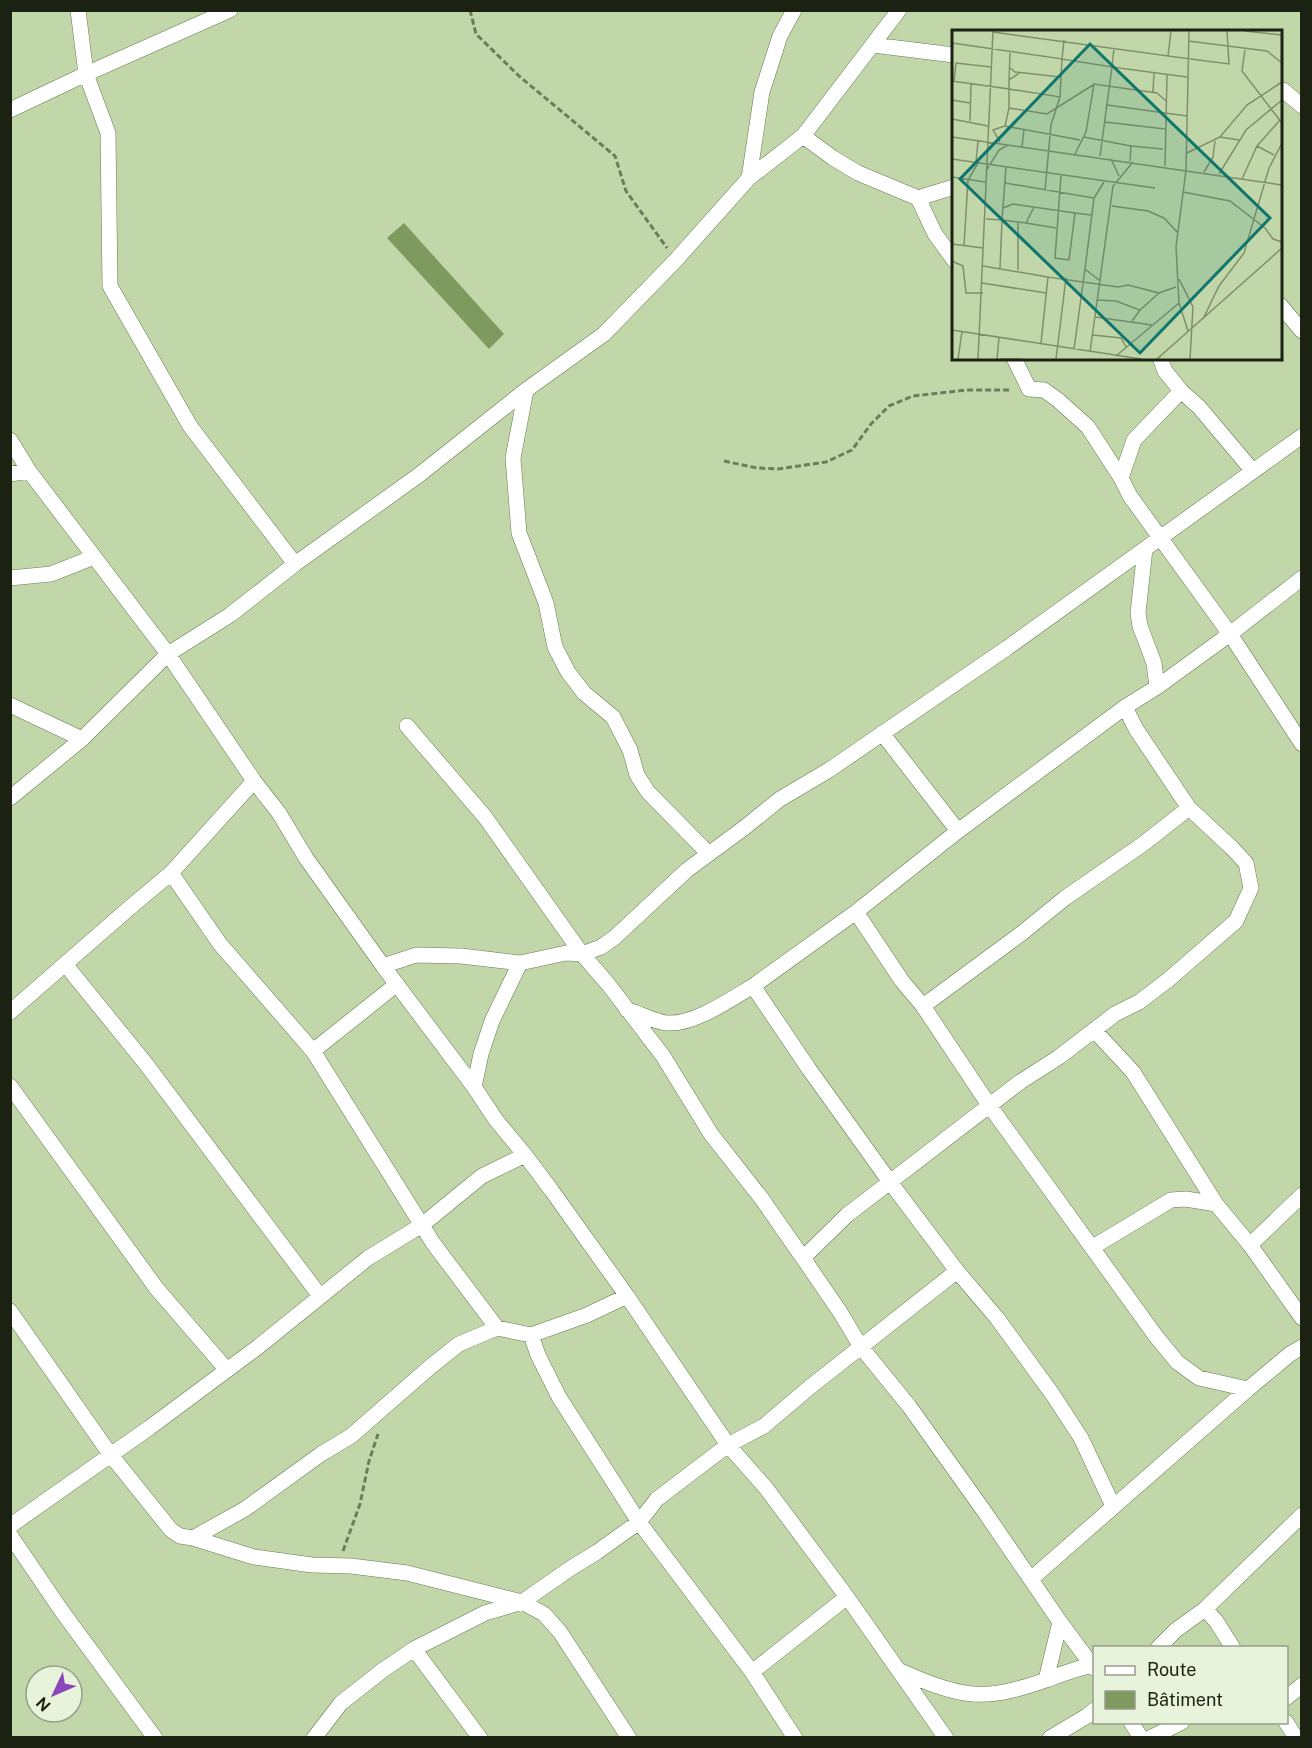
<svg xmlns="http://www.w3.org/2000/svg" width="1312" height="1748" font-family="'Public Sans',sans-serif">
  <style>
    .building { fill: #7f9a5f }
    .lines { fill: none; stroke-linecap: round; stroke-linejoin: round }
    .minor-casing { stroke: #677b51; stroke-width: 16 }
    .path { stroke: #6d7c5c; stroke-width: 3; stroke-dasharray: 6 3; stroke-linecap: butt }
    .minor { stroke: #fff; stroke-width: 15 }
    .inset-road { fill: none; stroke: #7f8f6c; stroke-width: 1.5 }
    .view { fill: #0f766e; fill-opacity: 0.15; stroke: #0f766e; stroke-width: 3 }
    .inset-edge { fill: none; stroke: #1b2211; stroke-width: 3 }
  </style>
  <rect width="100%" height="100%" fill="#c1d7a9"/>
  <path class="building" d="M404,223l100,111 -15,15 -102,-111z"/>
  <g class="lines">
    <g class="minor-casing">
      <path id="minor" d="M78,10l8,64 22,59 2,153 80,140 105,138
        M873,45l81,10
        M1283,90l19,16
        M10,110l76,-36 144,-64
        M803,136l30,22 25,15 60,25
        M749,178l13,-86 18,-56 14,-26
        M954,187l-36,11 17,36 19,26
        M1280,305l22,26
        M1014,358l15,31 15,1 14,10 30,27 33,51 9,18 100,138 72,110
        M1160,358l5,13 16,20 18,16 53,63
        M526,390l-13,68 6,75 27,70 9,44 13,25 16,21 29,24 17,33 7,25 11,17 61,62
        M10,440l19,31 139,183 86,127 25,32 27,45 77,108 91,121 22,33 29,35 27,36 75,105 101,149 38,43 81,109 99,141
        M10,474l19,-3
        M1121,478l13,-38 47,-49
        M10,578l41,-4 43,-17
        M1157,687l73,-53 72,-56
        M10,705l72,34
        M1125,707l11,22 53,79
        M407,726l78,91 97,137 26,30 55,72 48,78 51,65 41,59 37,54 21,35 48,59 75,105 76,111 34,46
        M882,733l76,98
        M10,798l72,-59 86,-85 62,-39 65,-51 124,-89 107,-85 78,-56 71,-73 74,-83 54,-42 96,-126
        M171,873l49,71 93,107 84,-67
        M65,964l81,100 174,232
        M383,966l33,-11 45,1 59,7 46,-10 16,1 19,-7 13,-9 73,-68 57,-42 36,-29 49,-29 178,-122 295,-212
        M923,1006l66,99 166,230 22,27 22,16 49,11
        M627,1010c13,3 27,12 40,13 27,2 64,-24 86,-37
        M10,1012l117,-102 44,-37 83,-92
        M1094,1030l39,42 83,132
        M313,1051l120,192 64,85
        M10,1086l147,203 70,81
        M474,1087l7,-33 11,-33 28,-58
        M1250,1245l52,-50
        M1093,1247l78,-47 15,-1 30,5 34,41 52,73
        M803,1258l44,-43 173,-133 39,-25 56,-43 24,-12 29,-22 68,-59 15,-33 -5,-25 -14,-15 -43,-40 -46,36 -78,54 -43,35 -99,73 -21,-25 -46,-69
        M10,1311l100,143 61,76 9,6 13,2 52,-29 76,-55 30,-18 79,-69 29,-23 38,-16 34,7 56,-20 40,-19
        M531,1335l7,20 21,42 80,125 113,150 43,66
        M1113,1506l-32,-68 -28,-43 -56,-77 -40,-47 -67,-89 -81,-113 -56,-83 103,-74 102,-81 167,-124 32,-20 -3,-24 -14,-37 -2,-13 7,-64
        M10,1526l139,-98 109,-81 110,-89 54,-33 60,-49 43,-21
        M10,1535l51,75 94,128
        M193,1538l61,19 58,8 39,1 56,7 115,29 22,12 16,18 69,106
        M1031,1579l217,-190 42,-35 12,-7
        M1205,1609l11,12 17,27
        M1158,1648l18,-18 29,-21 97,-94
        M414,1649l71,-36 37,-11 49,-34 26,-16 42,-30 18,-23 71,-54 36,-19 46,-39 147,-116
        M898,1670c23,10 50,22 75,24 24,2 50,-6 73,-14 16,-6 31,-12 48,-15
        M752,1672l95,-75
        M1046,1680l14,-58
        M1286,1698l16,-13
        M1131,1722l10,16
        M1286,1722l10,16
        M314,1738l27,-35 42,-33 31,-21 66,89
        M1050,1738l37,-22 7,-6
        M1150,1738l32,-16"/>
    </g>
    <path class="path" d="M470,10l6,24 43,42 96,80 11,35 41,57
      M724,461l33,7 21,1 48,-7 26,-12 19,-26 18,-18 24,-10 53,-6h46
      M343,1551l17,-47 9,-43 9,-27"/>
    <use href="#minor" class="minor"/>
  </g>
  <g transform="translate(952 30)">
    <rect width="330" height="330" fill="#c1d7a9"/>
    <path class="inset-road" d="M293,1l37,4M41,2l175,24 3,-25M236,11l79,10 15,12M0,13l110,16 2,-19M293,20l-3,21 40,52M216,26l61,8 -2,-33M57,37l6,5 45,5M69,42l-12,8v9l51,8 2,-38 50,8 2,-19M57,50l1,-27M0,51l57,8v19l38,6 46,-29M2,51l2,-18 35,4M201,62l1,-19M0,70l18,3M155,75l80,11M0,89l36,7M18,91l1,-37M153,92l60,7M53,96l75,14M0,107l330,48M132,107l47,9M268,107l19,3M48,112l-7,-12 12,-4 4,-18M305,116l17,9M70,117l2,-18M235,123l33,-16 27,-32 35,-23M123,124l11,-22 8,-48 63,9 9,8M148,126l12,-89 75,10M0,129l203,29M159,129l8,17M178,131l1,-15 32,3M24,132l2,-21M213,136l2,-91M34,141l13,-21 9,-5M252,142l9,-15 2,-16M267,144l27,-44 36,-30M109,146l-6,82 14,2 6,-47 16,2M0,147l33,5M290,149l15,-33 23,-26M53,153l89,15 -9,71 14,11M93,160l6,-65 9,-28M231,162l47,9 35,27 8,11 9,3M142,168l10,-16M160,176l36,5 16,7 14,15M51,178l10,-4 62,9M34,189l16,1 4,-53M74,193l30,5M0,214l31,4M12,216l4,-66 10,-17M0,231l11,5 3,27h17M31,236l65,11M48,238l2,-48 24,3 8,-16M66,240v-47M227,249l14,28 -3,52M30,253l64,10M207,263l17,-6M145,270l19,1 24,9 -8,11M143,287l57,8M251,289l16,-33 25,-33 25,-85 13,-25M0,300l189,29M236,301l-9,-28 -3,-56 10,-77 3,-139M141,305l28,3 5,9M89,313l7,-66 70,10 10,-2 31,8 -19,17M122,319l11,-80M138,322l23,-166 20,-24M164,326l63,-53M6,329l4,-27M26,329l15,-328M45,329l2,-21M48,329h21M104,329l10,-81M205,329l125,-111"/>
    <path class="view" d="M138,14l180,174 -130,135 -180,-174z"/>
    <rect width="330" height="330" class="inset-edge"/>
  </g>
  <rect width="1312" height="1748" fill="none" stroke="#1b2211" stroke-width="24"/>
  <rect x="1093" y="1646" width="195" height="78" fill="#e8f3dc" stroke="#969f8b" stroke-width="1.5"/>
  <rect x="1105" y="1666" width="30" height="9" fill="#ffffff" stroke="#969f8b" stroke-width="1.5"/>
  <text x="1147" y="1676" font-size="18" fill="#1b2211">Route</text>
  <rect x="1105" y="1691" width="30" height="18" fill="#7f9a5f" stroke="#969f8b" stroke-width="1.5"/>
  <text x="1147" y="1706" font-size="18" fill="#1b2211">Bâtiment</text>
  <g transform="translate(54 1694) rotate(226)"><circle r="28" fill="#e8f3dc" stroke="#969f8b" stroke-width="1.5"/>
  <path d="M0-4.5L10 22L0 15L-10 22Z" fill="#8b46ba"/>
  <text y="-9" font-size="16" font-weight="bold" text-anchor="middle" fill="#1b2211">N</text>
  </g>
</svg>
